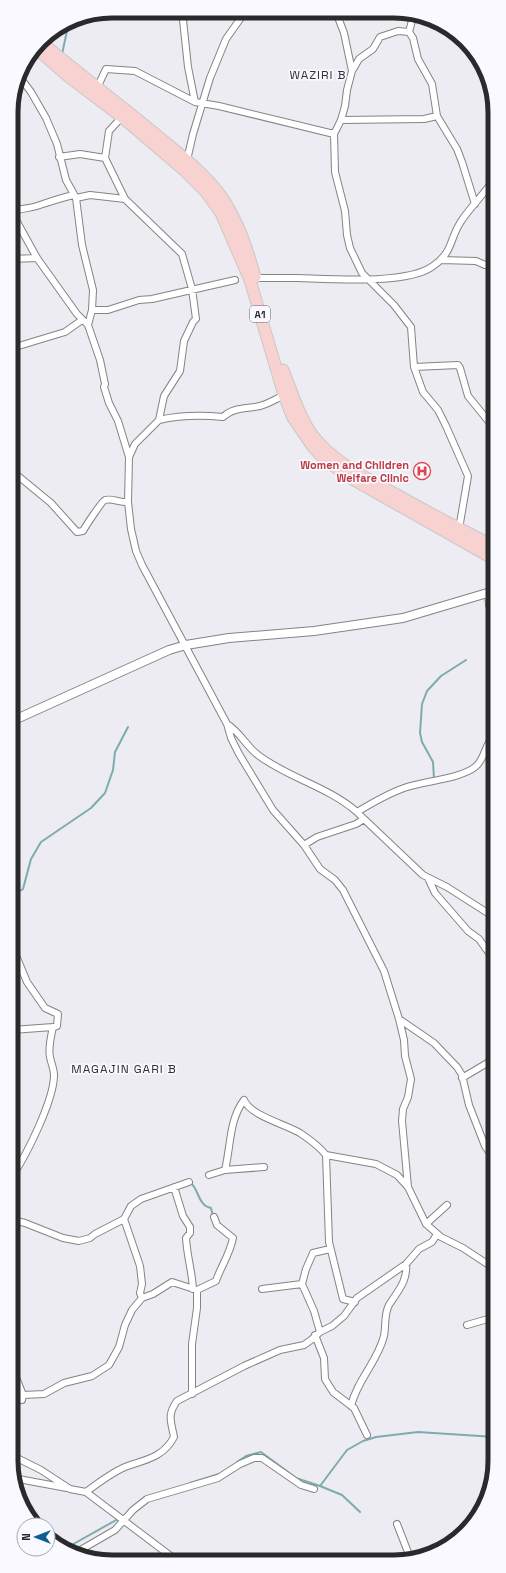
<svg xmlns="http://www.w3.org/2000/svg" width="506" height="1573" font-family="'Space Grotesk',sans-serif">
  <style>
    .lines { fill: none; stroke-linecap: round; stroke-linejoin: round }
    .stream { stroke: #7dacaf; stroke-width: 2 }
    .minor-casing { stroke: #838389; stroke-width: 8 }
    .tertiary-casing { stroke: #838389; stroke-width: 10 }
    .trunk-casing { stroke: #c8c8c8; stroke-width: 13 }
    .minor { stroke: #fff; stroke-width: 6 }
    .tertiary { stroke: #fff; stroke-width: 8 }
    .trunk { stroke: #f8d2d0; stroke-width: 11 }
    .labels { text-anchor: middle; stroke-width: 3.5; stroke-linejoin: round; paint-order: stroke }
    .shield { fill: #f9f9ff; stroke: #68686b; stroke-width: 1 }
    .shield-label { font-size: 10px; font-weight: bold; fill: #2a2a2c }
    .health-label { font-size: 11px; font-weight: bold; fill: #be3a42; stroke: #f9f9ff; text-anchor: end }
    .neighbourhood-label { font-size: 12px; letter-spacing: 1px; fill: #313136; stroke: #f9f9ff }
    .rim { fill: none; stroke: #2a2a2c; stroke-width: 5 }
  </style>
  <rect width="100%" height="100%" fill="#ececf2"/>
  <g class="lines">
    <path class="stream" d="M62,54l5,-23 -1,-8
      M434,779l-1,-17 -11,-20 -2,-9 2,-29 5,-13 14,-15 25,-16
      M12,907l6,-1 -1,-13 6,-4 8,-30 10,-17 50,-34 14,-15 8,-23 2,-18 13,-25
      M190,1182c9,7 8,24 21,26l2,8
      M237,1462l9,-6 15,-4 35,26 24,8 27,-36 16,-9 13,-4 42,-5 77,5
      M190,1483l29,-9
      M320,1486l22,9 18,17
      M137,1504l7,-6
      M68,1547l50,-28"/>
    <g class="minor-casing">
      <path id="minor" d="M184,11l-1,9 5,47 7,35 24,4 115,28
        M336,12l8,21 8,38 -5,19 -2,16 -4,14 -7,14 1,38 10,39 2,24 3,13 12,25 32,32 17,22 3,40 9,25 15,18 8,16 22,50 -9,53
        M409,32l5,-19
        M352,71l7,-12 14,-10 7,-12 18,-6 11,1 4,6 5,21 14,25 5,32 20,33 5,13 13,42
        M19,76l12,16 15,26 11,26 9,36 10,18 6,47 11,45 -1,20 -4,15 12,35 5,24 -1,3 5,16 9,18 11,36 -1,45 3,27 5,22 6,14 85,159 4,14 8,16 34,56 31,35 16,24 15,11 8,10 41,81 15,48 35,24 23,24 5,8 7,30 16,41 9,13
        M97,88l9,-19 29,2 60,31
        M122,117l-13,14 -4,27 20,41 57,55 10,35 4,30 -3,3 -9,19 -4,30 -16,25 -5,24 -24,24 -6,13
        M341,120l83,-1 13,-3
        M59,157l21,-3 25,4
        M187,160l6,-26 17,-56 16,-39 19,-27
        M76,198l14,-3 35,4
        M11,211l26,47 40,56 11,11
        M11,212c9,-4 17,-3 26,-6 12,-4 23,-8 37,-11
        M11,259l26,-1
        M441,260l35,1 9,4 8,-2
        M255,278c15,0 29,0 43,0 32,1 110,7 135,-12 20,-14 16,-25 27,-43 9,-15 24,-28 33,-43
        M92,310h16l31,-10 13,-1 83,-19
        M12,348l53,-16 17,-12
        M414,367l44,-2 2,3 8,28 26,32
        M159,420c22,-5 42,-5 64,-3 10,-10 24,-8 37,-11 8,-2 16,-7 24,-11
        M12,471l39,32 26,29 6,-1c2,-4 19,-30 22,-31 7,-2 16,3 23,2
        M488,592l1,13 5,10
        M227,724c13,8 19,22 31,31 30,23 69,31 99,57
        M364,819l59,56 24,12 47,30
        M304,845l13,-8 39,-13 8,-5 -7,-7c15,-9 30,-18 47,-24 19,-7 56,-9 71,-21 10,-7 9,-22 19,-31
        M428,878l7,15 33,38 11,8 15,21
        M12,946l15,36 18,26 13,6 -1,12 -4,1c-2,9 -5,21 -3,30 1,6 4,12 4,18 0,25 -27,79 -41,100
        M399,1019l5,21 1,16 6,23 -3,18 -5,12 -1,12 6,66
        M12,1030l41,-3
        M462,1078l32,-19
        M326,1155l3,87 14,57 12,3
        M225,1170c6,-25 4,-50 19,-70 7,16 41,24 56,33 9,6 19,13 26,22l50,9 21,11 11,12 18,37 15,13 22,11 32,21
        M209,1175l16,-5 39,-3
        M174,1187l9,29 7,11v6l-4,5c1,18 6,33 7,51
        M124,1219l16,47 2,18 -2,9 2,5
        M13,1220l12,3 38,15 16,3 11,-3 5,-4 29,-15 7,-13 10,-7 48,-17
        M426,1224l21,-19
        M262,1289l40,-5
        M467,1325l28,-8
        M320,1332l-6,-21 -12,-27 4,-15 7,-16 17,-4
        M315,1335l9,23 1,21 8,13 21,16 13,27
        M13,1375h2l8,20 -1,5
        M192,1394v-50l5,-36v-18l19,-9c5,-15 14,-27 17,-43l-16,-13 -3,-8
        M23,1395l21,-1 20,-11 28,-7 17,-11 10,-18 6,-22 7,-15 10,-12 11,-4 19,-12 25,8
        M351,1406c6,-26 27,-45 33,-70 2,-10 0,-22 5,-31 8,-13 19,-24 17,-41
        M13,1456l28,14 29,19 16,3 90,68
        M13,1478l54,10
        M86,1492c12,-9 25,-19 39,-25 19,-7 38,-9 49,-30 -3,-16 -7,-22 3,-36l67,-35 36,-16 24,-5 7,-5 9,-8 12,-6 12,-10 13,-18 49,-34 13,-15 13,-7 5,-8
        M397,1524l14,36
        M77,1552l38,-22 18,-20 14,-11 71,-21 22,-14 14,-6h8l39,27 13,4"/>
    </g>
    <g class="tertiary-casing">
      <path id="tertiary" d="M12,721l157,-71 17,-5 43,-7 85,-7 89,-13 91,-27"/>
    </g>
    <g class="trunk-casing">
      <path id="trunk" d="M41,42c41,35 84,66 125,101 19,16 40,32 55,53 17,25 26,52 34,81
        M36,48l32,28 54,41 62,53 22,22 15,21 29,67 34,115 8,21 21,31 10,11 26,19 145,82
        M283,370c9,22 16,47 30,66 21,27 55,43 84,59 32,18 64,35 97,51"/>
    </g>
    <use href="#minor" class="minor"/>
    <use href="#tertiary" class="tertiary"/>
    <use href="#trunk" class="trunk"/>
  </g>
  <defs>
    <g id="hospital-ring" transform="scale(0.9)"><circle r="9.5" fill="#f9f9ff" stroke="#e0444e" stroke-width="1.5"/><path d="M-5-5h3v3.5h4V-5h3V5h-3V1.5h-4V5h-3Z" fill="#e0444e"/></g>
  </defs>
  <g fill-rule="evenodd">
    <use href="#hospital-ring" x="422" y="471"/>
  </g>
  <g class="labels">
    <rect class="shield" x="250" y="306" width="20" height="16" rx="3"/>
    <g class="shield-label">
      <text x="260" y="318">A1</text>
    </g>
    <g class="health-label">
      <text x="409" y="469">Women and Children<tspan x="409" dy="13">Welfare Clinic</tspan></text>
    </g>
    <g class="neighbourhood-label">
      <text x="318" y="79">WAZIRI B</text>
      <text x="124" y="1073">MAGAJIN GARI B</text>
    </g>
  </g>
  <path d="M0 0H506V1573H0ZM112 18H394A94 94 0 0 1 488 112V1461A94 94 0 0 1 394 1555H112A94 94 0 0 1 18 1461V112A94 94 0 0 1 112 18Z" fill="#f9f9ff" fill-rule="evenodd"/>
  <path class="rim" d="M112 18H394A94 94 0 0 1 488 112V1461A94 94 0 0 1 394 1555H112A94 94 0 0 1 18 1461V112A94 94 0 0 1 112 18Z"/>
  <g transform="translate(36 1537) rotate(270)"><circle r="19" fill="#f9f9ff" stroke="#a6a6ab"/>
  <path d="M0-3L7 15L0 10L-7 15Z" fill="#0f5d90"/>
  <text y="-6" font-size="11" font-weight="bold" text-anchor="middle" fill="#2a2a2c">N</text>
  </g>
</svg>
